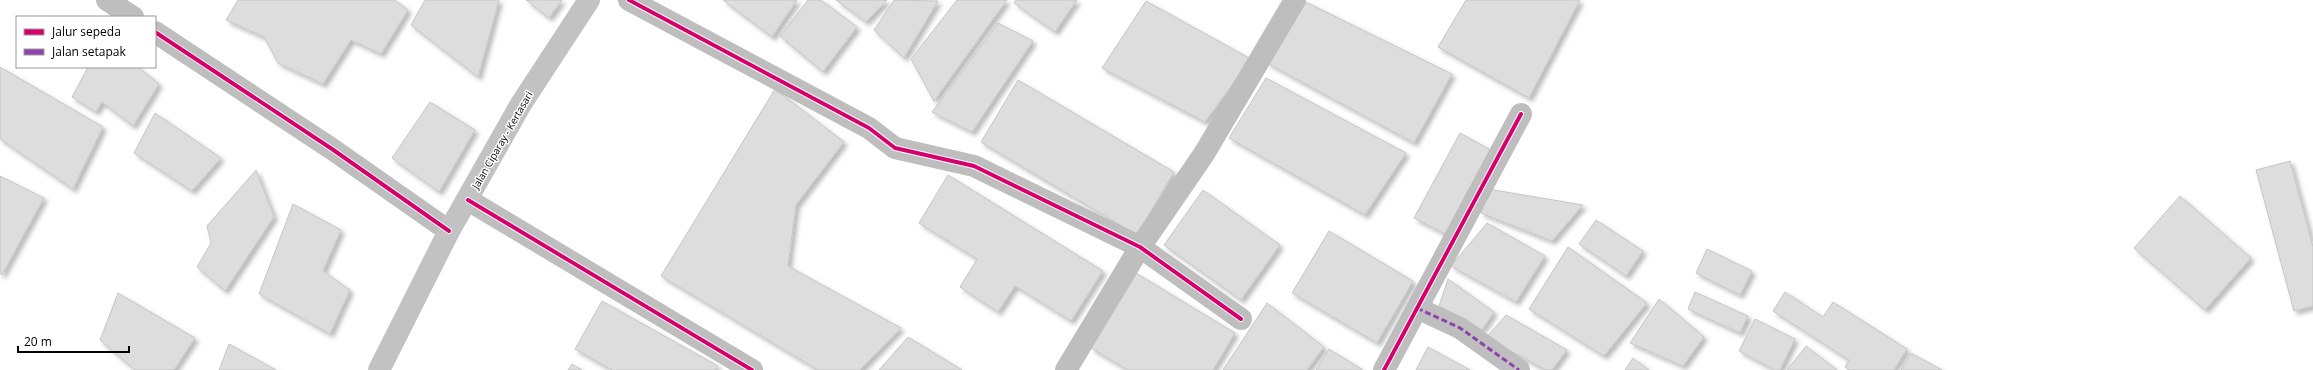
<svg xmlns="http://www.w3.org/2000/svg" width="2313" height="370" font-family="'Open Sans',sans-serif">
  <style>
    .building { fill: #ddd; stroke: #c5c5c5; filter: url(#shadow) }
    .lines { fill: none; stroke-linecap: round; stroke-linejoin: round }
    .street { stroke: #bebebe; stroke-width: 22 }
    .secondary { stroke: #c2c2c2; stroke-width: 22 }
    .quiet { stroke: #8e44ad; stroke-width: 3; stroke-dasharray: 6 3; stroke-linecap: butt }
    .cycleway-casing { stroke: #fff; stroke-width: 6 }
    .cycleway { stroke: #d6006c; stroke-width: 4 }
    .labels { text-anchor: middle; stroke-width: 3; stroke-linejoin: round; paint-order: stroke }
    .street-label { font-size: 10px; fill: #000; stroke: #fff }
  </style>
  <defs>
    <filter id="shadow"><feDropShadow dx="3.5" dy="3.5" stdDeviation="2" flood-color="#0004"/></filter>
  </defs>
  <rect width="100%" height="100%" fill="#fff"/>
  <path class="building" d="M238,0h157l13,10 -27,44 -30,-14 -28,44 -45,-21 -14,-26 -38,-17z
    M425,0h74l-21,77 -67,-52z
    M526,0h36l-13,18z
    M723,0h74l-25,37z
    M808,0h13l36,27 -34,45 -43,-36z
    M836,0h51l-21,22z
    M894,0l44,1 -34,57 -30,-28z
    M957,0h50l-73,101 -23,-42z
    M1016,0h61l-22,32 -41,-29z
    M1466,0h114l-51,98 -91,-51z
    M1146,1l105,58 -46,63 -103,-54z
    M1306,2l146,72 -38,69 -147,-80z
    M998,23l35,18 -61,91 -40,-20z
    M0,67l103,60 -30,62 -73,-50z
    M88,67h50l21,17 -26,42 -31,-24 -6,10 -24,-15z
    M1266,78l140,75 -41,62 -136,-77z
    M1018,80l156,92 -37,63 -156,-93z
    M775,89l69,53 -48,63 -8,61 113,62 -41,42h-42l-157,-94z
    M430,102l45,28 -36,62 -47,-34z
    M155,113l66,45 -29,33 -58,-38z
    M1460,133l36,20 -47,83 -35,-18z
    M2290,161l23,86v59l-19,5 -38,-141z
    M256,170l18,47 -49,74 -28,-24 14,-24 -4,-17z
    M948,175l155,96 -32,50 -56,-35 -17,26 -38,-25 17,-28 -58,-36z
    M0,176l44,22 -42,77 -2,-2z
    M1488,189l95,16 -31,36 -71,-28z
    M1203,190l77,55 -39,55 -77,-55z
    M2180,196l71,62 -46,52 -71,-62z
    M293,204l48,26 -18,41 27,19 -20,44 -71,-40z
    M1596,220l47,31 -17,25 -47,-32z
    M1487,223l58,33 -29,46 -65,-36z
    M1329,231l84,50 -36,62 -85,-50z
    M1568,247l79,56 -43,53 -75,-47z
    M1707,249l45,22 -12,24 -44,-22z
    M1136,273l99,60 -22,37h-85l-37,-22z
    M1448,279l46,33 -12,18 -43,-24z
    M1695,292l53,24 -8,17 -52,-24z
    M1785,292l38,25 10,-15 74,47 -13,21h-45l-4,-3 4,-7 -76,-49z
    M118,293l77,45 -21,32h-39l-35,-30z
    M1659,299l45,38 -21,29 -53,-23z
    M602,301l116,65 -3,4h-103l-37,-21z
    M1267,303l57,44 -17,23h-84z
    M1506,315l61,35 -15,20h-6l-60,-32z
    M1755,319l40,20 -15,31h-5l-36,-19z
    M908,337l54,33h-83z
    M229,344l47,26h-57z
    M1806,346l31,24h-50z
    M1428,347l42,23h-54z
    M1329,349l34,21h-47z
    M1911,353l31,17h-41z
    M1633,358l16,12h-24z
    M572,364l10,6h-14z"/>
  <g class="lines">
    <path class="street" d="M107,0l26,17
      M629,0l240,128 26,20 79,18 166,81 101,72
      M155,32l177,117 117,82
      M468,200l284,170
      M1417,308l43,20 59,42
      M1066,370l74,-123 64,-93 91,-154
      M1384,370l137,-256"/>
    <path class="secondary" d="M379,370l70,-139 72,-127 68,-104"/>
    <path class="quiet" d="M1417,308l43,20 59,42"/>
    <g class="cycleway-casing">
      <path id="cycleway" d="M629,0l240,128 26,20 79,18 166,81 101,72
        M155,32l177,117 117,82
        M468,200l284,170
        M1384,370l137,-256"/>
    </g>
    <use href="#cycleway" class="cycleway"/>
  </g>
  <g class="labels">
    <g class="street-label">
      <text transform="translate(502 140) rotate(-60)" y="4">Jalan Ciparay - Kertasari</text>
    </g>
  </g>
  <rect x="16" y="16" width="140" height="52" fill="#ffffff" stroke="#999999"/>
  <rect x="24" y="29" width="20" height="6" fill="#d6006c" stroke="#999999"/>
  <text x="52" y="36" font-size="12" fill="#000000">Jalur sepeda</text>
  <rect x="24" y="49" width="20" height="6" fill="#8e44ad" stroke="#999999"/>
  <text x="52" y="56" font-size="12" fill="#000000">Jalan setapak</text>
  <path d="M18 346v6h111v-6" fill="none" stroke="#000000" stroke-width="2"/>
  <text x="24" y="346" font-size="12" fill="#000000" stroke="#ffffff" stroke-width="3" paint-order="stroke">20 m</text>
</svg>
